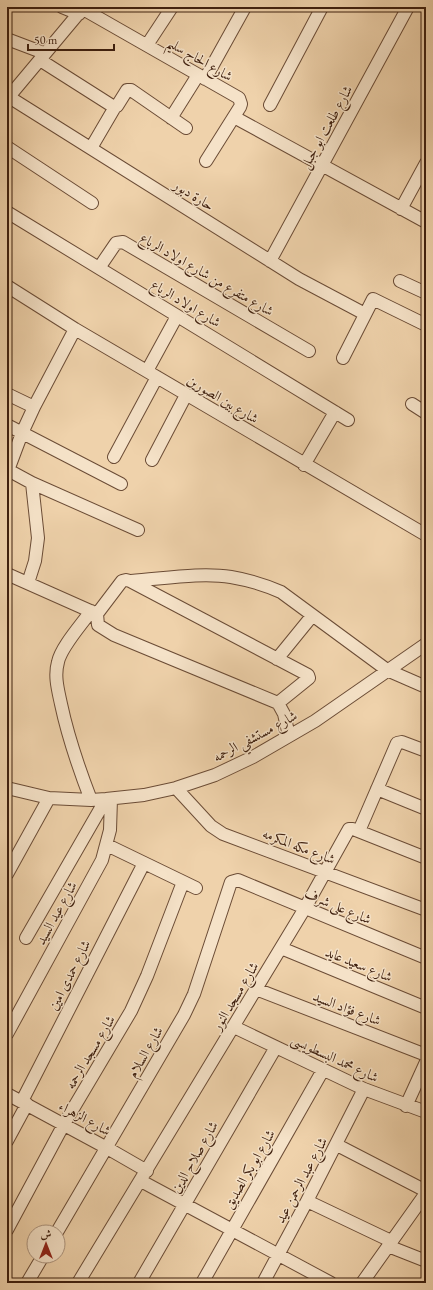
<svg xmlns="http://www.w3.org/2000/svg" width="433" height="1290" font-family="'EB Garamond',Amiri,serif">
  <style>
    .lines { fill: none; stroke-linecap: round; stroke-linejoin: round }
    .street-casing { stroke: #6b4c36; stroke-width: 14 }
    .street { stroke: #f5e2c8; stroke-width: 12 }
    .labels { text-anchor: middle; stroke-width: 3; stroke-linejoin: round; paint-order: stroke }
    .street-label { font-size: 14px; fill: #3f200f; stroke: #f5e2c8 }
  </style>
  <rect width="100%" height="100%" fill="#efd2ab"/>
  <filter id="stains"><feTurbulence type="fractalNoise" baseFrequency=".005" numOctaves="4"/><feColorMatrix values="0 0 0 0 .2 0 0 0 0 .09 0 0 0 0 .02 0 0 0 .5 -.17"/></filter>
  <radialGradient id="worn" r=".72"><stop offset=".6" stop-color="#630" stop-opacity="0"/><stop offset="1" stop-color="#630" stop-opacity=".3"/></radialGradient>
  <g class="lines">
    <g class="street-casing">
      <path id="street" d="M62,7l17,7
        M83,9l156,89 2,6 -1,3 -34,54
        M7,39l37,14
        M147,45l25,-38
        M40,60l74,47 3,-1 10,-16h4l55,38
        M205,79l40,-72
        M9,97l290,182 66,35
        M7,99l77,-92
        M270,105l52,-98
        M234,117l192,105
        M171,118l27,-43
        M7,147l85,56
        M91,148l24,-41
        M401,209l25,-46
        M7,212l341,208
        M270,261l138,-254
        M99,268l17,-25 7,-1 186,109
        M400,281l26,12
        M7,286l68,43 351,206
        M343,358l30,-59 53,26
        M147,371l30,-55
        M7,394l27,13
        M412,404l14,9
        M7,425l114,59
        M114,457l43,-80
        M152,460l34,-65
        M304,465l31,-53
        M8,470l24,13 6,55 -3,23 -7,22
        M7,473l15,-40 12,-26 41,-78
        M32,483l106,47
        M7,574l90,40
        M131,581c31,-2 69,-9 100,-4 18,3 34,8 50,15l106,78 39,17
        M277,659l35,-43
        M278,703l31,-25 -1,-3 -178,-94 -4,-1 -4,1 -25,33 1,11 16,10 164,68 6,11 5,22
        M7,788l42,10 42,2 15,-1 38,-4 32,-7 39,-13 38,-18 62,-36 111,-77
        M176,788l35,38 12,8 203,76
        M377,789l49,20
        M91,800c-12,-31 -23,-63 -30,-96 -3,-14 -7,-28 -3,-42 3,-15 24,-38 33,-51
        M359,831l38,-88 5,-1 24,9
        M107,845l89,43
        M7,874l42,-76
        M26,938l80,-139
        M281,948l145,60
        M256,989l170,66
        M234,1027l130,62 62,23
        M7,1034l95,-174 8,-30 1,-31
        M7,1094l100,54 40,23
        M22,1101l122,-238
        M406,1106l20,-44
        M7,1141l20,-37
        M337,1145l89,46
        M141,1181l190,102
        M307,1201l84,40
        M7,1230l57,-106 67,-113 16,-35 36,-94
        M57,1232l127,-217 10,-21 37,-112 7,-2 188,78
        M388,1246l38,15
        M27,1283l16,-27
        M78,1283l227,-375 44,-79h4l73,29
        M139,1283l137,-236
        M202,1283l121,-213
        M263,1283l44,-82 57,-112
        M362,1283l64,-90"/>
    </g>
    <use href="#street" class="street"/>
  </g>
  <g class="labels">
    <g class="street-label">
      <text transform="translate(200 59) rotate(30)" y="5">شارع الحاج سليم</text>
      <text transform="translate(326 127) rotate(-61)" y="5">شارع طلعت ابو جبل</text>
      <text transform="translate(194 195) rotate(32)" y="5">حارة دبور</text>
      <text transform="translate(207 274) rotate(30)" y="5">شارع متفرع من شارع اولاد الرباع</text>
      <text transform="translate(186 303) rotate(31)" y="5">شارع اولاد الرباع</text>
      <text transform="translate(223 399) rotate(31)" y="5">شارع بين الصورين</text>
      <text transform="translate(255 736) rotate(-28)" y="5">شارع مستشفي الرحمه</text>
      <text transform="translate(299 846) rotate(21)" y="5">شارع مكه المكرمه</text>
      <text transform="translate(338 906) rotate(23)" y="5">شارع على شرف</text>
      <text transform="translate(56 913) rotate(-61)" y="5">شارع عيد السيد</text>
      <text transform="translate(359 964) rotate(22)" y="5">شارع سعيد عايد</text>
      <text transform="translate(69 975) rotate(-63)" y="5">شارع حمدى امين</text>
      <text transform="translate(235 996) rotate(-59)" y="5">شارع مسجد النور</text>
      <text transform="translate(347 1008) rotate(21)" y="5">شارع فؤاد السيد</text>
      <text transform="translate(90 1052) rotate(-59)" y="5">شارع مسجد الرحمه</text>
      <text transform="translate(145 1052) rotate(-60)" y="5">شارع السلام</text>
      <text transform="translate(335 1058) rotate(25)" y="5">شارع محمد البسطويسى</text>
      <text transform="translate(85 1118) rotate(29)" y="5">شارع الزهراء</text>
      <text transform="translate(194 1157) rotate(-60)" y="5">شارع صلاح الدين</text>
      <text transform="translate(249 1169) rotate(-60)" y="5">شارع ابو بكر الصديق</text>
      <text transform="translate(301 1180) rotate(-62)" y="5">شارع عبد الرحمن عيد</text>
    </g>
  </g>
  <rect width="433" height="1290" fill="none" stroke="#efd2ab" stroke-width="24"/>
  <rect x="8" y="8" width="417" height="1274" fill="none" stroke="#3f200f" stroke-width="2"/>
  <rect x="12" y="12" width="409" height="1266" fill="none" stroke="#3f200f"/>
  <g transform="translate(46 1244)"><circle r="19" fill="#f5e2c8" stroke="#ac947e"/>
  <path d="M0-3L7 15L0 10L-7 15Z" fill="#8f2418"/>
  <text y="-6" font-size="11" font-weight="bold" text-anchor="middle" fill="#3f200f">ش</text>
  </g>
  <path d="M28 44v6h86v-6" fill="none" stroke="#3f200f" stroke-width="2"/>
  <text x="34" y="44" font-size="12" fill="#3f200f" stroke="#f5e2c8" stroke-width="3" paint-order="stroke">50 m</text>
  <rect width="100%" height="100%" filter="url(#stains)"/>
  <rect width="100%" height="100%" fill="url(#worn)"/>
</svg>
